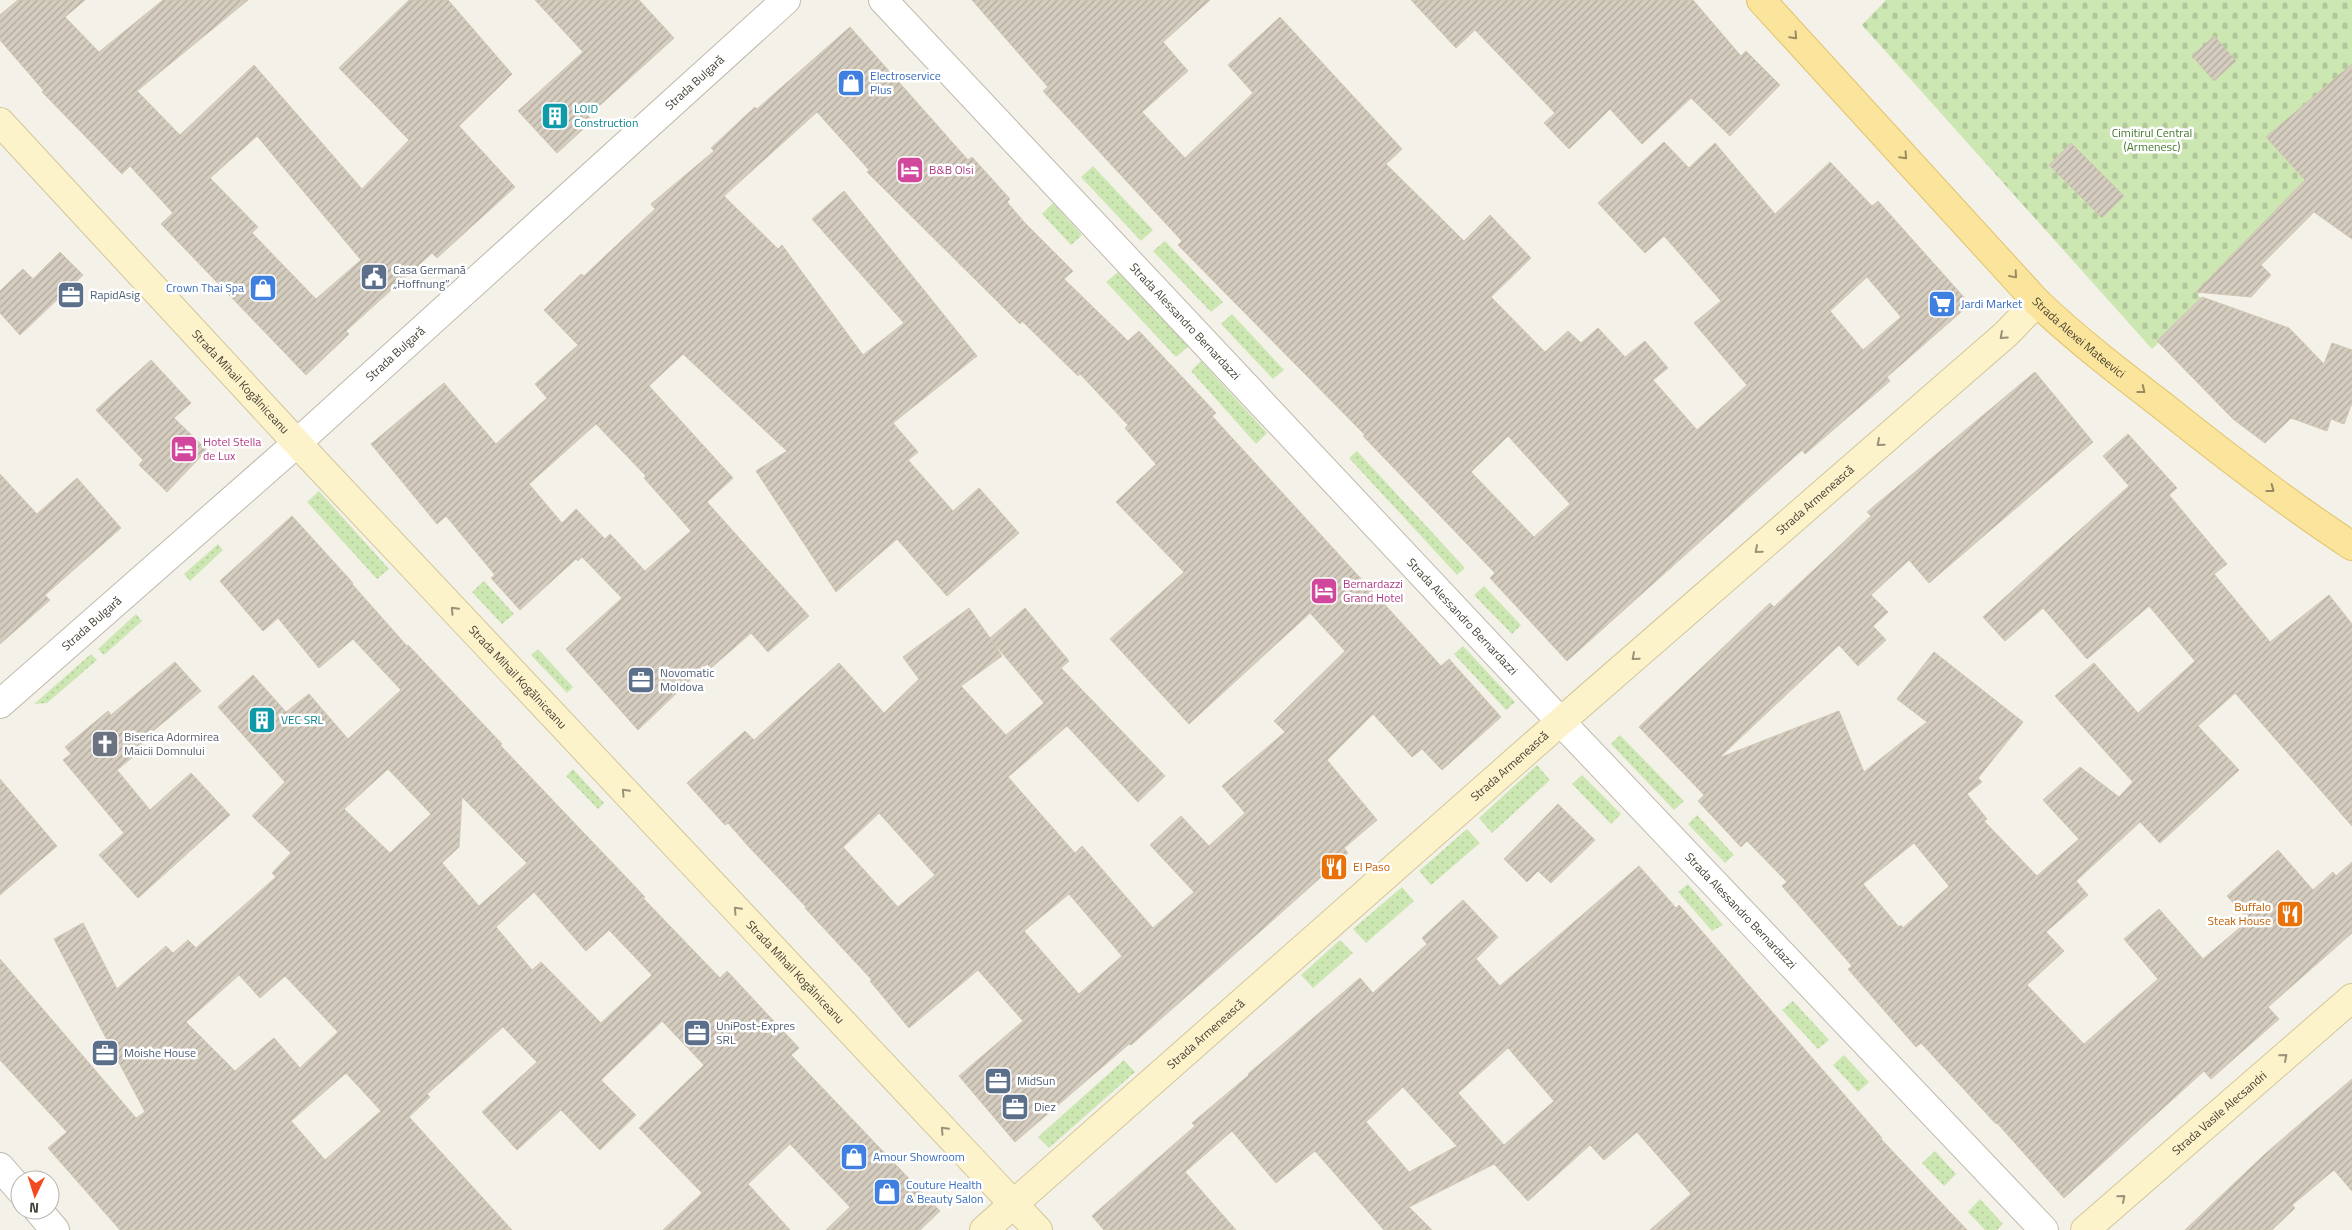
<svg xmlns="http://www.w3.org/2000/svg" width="2352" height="1230" font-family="'Titillium Web',sans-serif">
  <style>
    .grass { fill: url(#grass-dots) }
    .cemetery { fill: url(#cemetery-stones) }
    .building { fill: url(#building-hatch); stroke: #d0c6b2; fill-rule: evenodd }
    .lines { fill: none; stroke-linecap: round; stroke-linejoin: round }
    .street-casing { stroke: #bfb9ac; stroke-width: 30 }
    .secondary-casing { stroke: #d2c69a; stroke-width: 30 }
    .primary-casing { stroke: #e0c26b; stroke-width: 30 }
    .street { stroke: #fff; stroke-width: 28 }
    .secondary { stroke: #fdf3ca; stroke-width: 28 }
    .primary { stroke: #fbe49b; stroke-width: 28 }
    .oneway { stroke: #988b64 }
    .oneway2 { stroke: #999279 }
    .labels { text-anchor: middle; stroke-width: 5; stroke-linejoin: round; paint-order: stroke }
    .shop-label { font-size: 12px; fill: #366cbe; stroke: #fff; text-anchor: start }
    .street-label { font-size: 12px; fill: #474237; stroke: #fff }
    .culture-label { font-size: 12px; fill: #0d838f; stroke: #fff; text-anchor: start }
    .park-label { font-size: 12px; fill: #45782c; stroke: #fff }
    .hotel-label { font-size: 12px; fill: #b23c85; stroke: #fff; text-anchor: start }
    .service-label { font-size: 12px; fill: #4e5e75; stroke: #fff; text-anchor: start }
    .worship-label { font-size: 12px; fill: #5b616d; stroke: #fff; text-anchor: start }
    .food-label { font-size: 12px; fill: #c56008; stroke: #fff; text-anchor: start }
  </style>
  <defs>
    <pattern id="grass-dots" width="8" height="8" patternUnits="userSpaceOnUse" patternTransform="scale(1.25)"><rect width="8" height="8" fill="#cde7b3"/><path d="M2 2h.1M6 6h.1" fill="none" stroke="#b1c79b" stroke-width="1.8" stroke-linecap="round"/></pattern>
    <pattern id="cemetery-stones" width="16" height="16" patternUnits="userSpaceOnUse" patternTransform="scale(1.25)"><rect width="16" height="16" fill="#cde7b3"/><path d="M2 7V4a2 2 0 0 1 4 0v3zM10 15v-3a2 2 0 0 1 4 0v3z" fill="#b1c79b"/></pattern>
    <pattern id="building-hatch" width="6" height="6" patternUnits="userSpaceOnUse" patternTransform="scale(1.25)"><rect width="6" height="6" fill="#d5cdbf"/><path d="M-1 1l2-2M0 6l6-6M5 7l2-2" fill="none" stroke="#afa89c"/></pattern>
  </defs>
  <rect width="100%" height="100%" fill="#f4f1e9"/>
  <path class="grass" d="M1093,166l60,64 -12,11 -60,-64z
    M1053,203l29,32 -11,10 -29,-31z
    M1165,241l58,61 -12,10 -58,-61z
    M1118,272l71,74 -13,11 -70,-75z
    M1232,314l52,56 -11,9 -52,-55z
    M1201,361l66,72 -11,11 -65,-73z
    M1357,451l108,117 -8,7 -108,-117z
    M319,491l70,78 -12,10 -70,-77z
    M218,544l5,6 -33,31 -6,-7z
    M484,581l30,33 -12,10 -30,-32z
    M1484,586l37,39 -9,9 -38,-39z
    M136,614l6,7 -38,34 -6,-6z
    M1463,646l52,56 -9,8 -52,-56z
    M538,649l35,38 -6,6 -36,-38z
    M91,654l6,6 -50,43 -13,1z
    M1620,735l64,66 -10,9 -63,-66z
    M1537,765l13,15 -58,53 -13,-15z
    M573,769l31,34 -6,6 -32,-33z
    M1582,775l39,39 -10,10 -39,-40z
    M1697,815l37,40 -9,8 -37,-39z
    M1467,829l13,14 -49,42 -12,-14z
    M1688,884l35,41 -11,6 -34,-39z
    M1402,887l12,14 -48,42 -13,-14z
    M1340,940l13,13 -40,35 -12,-13z
    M1793,1001l36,39 -11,9 -36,-39z
    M1844,1055l25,27 -11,10 -25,-27z
    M1124,1060l11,12 -86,76 -11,-11z
    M1935,1151l21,23 -12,12 -22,-23z
    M1980,1199l23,25 -6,6h-12l-17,-18z"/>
  <path class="cemetery" d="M1886,0h466v64l-39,109 -115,122 6,6 -52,48 -290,-324z"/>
  <path class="building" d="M18,0h67l-20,17 34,35 64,-52h85l-111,91 43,44 74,-70 108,124 47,-49 -70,-72 70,-68h39l64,74 -53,52 56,61 -78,71 -5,-5 -86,78 3,3 -43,41 -145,-151 12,-11 -43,-47 -8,8 -80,-82 2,-1 -44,-51v-25zM257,136l104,124 -45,39 -64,-66 6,-6 -48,-49z
    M535,0h104l35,38 -86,78 4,5 -35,32 -39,-42 65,-59z
    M972,0h238l-47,42 25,29 -46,41 43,46 68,-65 -25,-28 52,-48 122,132 -16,15 78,77 26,-26 41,43 -40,39 54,55 23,-21 13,12 17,-15 27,29 20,-16 23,27 -15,12 44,50 50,-45 -53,-62 27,-22 -57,-65 -19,17 -47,-50 66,-61 25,26 26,-25 60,71 55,-52 42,44 6,-5 92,103 -83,73 3,4 -85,73 -3,-4 -235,211 -77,-83 5,-5 -132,-137 2,-1 -187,-190 4,-4 -139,-150 5,-4zM1867,277l34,40 -38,33 -33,-39zM1508,436l62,68 -36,33 -63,-65z
    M1411,0h282l48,56 5,-5 34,34 -50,51 -39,-38 -49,46 -32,-35 -41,40 -25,-26 11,-10 -80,-83 -19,18z
    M850,27l118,133 4,-3 38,42 -3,3 17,20 49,49 -9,8 64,62 11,-10 77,82 -4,3 229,250 8,-7 52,58 -59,53 -20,-21 -10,8 -39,-43 -46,46 50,60 -33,28 4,5 -103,92 -114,100 -2,-1 -114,98 -56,-66 64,-55 -45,-51 -69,58 -39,-47 2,-1 -67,-72 1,-1 -57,-60 -21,-24 -3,2 -38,-42 58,-52 9,9 85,-77 45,50 35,-34 -16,-22 66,-49 21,30 35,-30 44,53 -8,7 104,108 -27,26 -71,-76 -59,51 67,76 7,-7 71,82 41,-36 -44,-47 31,-29 28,30 36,-33 -23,-27 63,-54 -11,-11 71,-70 -35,-38 -121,111 -79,-85 74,-67 -68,-70 40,-38 -31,-36 3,-3 -48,-51 -2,2 -56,-55 -2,3 -153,-152 2,-2 -52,-58 -93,84 54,53 4,-4 81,110 41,-32 -92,-104 32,-28 133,165 -84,67 25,29 -10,8 45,51 26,-23 40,45 -72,63 -50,-57 -61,53 -80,-121 31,-20 -104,-97 -34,32 84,92 -26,24 102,114 -41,36 -17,-19 -40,35 -4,-4 -69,66 -72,-81 56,-51 -40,-41 -4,4 -2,-2 -56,51 -29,-32 4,-3 -49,-59 -9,8 -66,-80 73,-61 52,61 51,-46 -12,-14 43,-39 -34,-35 37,-36 3,2 71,-67 -4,-5 63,-53 -3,-3 44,-41 2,2zM596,424l50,52 -2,2 47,53 -46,40 -35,-37 -5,5 -29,-30 -14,14 -33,-39zM992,641l52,62 -38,32 -45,-49 41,-30zM879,813l56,62 -37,32 -55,-60zM1069,894l53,62 -43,38 -55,-63z
    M2214,36l22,25 -22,20 -22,-25z
    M2352,64v175l-38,-27 -53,53 10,10 -20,22 -55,-5 109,-112 -39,-43z
    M2071,143l53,53 -22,22 -53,-53z
    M60,252l23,23 -63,60 -20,-22v-22l23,-22 10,10z
    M2202,297l87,31 35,36 8,-21 20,7v53l-8,21 -13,-5 -4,12 -36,-13 -26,25 -32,-24 -76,-78z
    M151,360l40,43 -17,15 33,32 -40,42 -28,-27 4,-5 -47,-50z
    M2035,372l58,70 -164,141 -20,-23 -38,35 17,17 -15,14 13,14 -28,26 -19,-21 -120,113 120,-47 25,61 63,-50 -30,-23 37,-47 89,70 -45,56 4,4 -15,12 20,25 -3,2 53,55 42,-37 -36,-39 37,-33 39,30 14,-15 -78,-86 39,-33 44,50 57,-52 -46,-55 -62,53 -44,-51 -38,33 -22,-24 146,-131 -26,-30 25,-22 49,54 -8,7 58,69 -13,10 56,68 59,-47 23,29v202l-117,-133 -37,33 41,44 -79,73 -20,-21 -64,59 12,14 -42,37 18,19 -37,34 57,59 74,-65 -34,-40 35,-30 44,50 46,-39 -22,-24 51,-46 35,40 20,-18 3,4 16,-14v71l-84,74 11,12 -68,60 -7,-8 -140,127 -67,-75 -1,1 -75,-81 -5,4 -68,-78 4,-3 -70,-80 5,-4 -40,-41 -6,6 -43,-46 6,-6 -65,-68 131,-124 4,4 58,-54 39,-37 -4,-4zM1914,843l35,43 -46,42 -2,-3 -2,2 -36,-43z
    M0,474l37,40 40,-36 44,50 -76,67 5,5 -50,44z
    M292,516l61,67 -1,1 55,62 1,-1 94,99 -2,1 145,152 -2,1 77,80 7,-7 72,77 -8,7 149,156 -20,19h-94l24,-23 -60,-63 -42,40 42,46h-127l39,-37 -63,-65 65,-63 -42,-44 -61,59 35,35 -36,35 -39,-40 -44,40 -35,-38 55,-50 -34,-35 -76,67 3,3 -21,20 103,113h-392l-72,-82 19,-16 -67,-72v-101l136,159 9,-6 -91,-173 29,-16 34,66 49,-43 7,7 15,-13 8,8 80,-71 -4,-4 19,-20 -39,-37 33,-34 -67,-75 35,-32 33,37 23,-18 39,45 53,-49 -48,-51 -34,29 -41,-50 -15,13 -43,-50zM388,769l43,45 -41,39 -46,-44zM462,797l65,66 -48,43 -37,-43 17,-16zM534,892l52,59 23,-21 43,45 -51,48 -60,-61 -9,8 -36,-43zM239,975l21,23 25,-22 53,56 -38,36 -26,-30 -39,33 -49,-49zM346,1073l35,38 -56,49 -34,-39z
    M175,662l26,29 -61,51 5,5 -28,23 33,40 41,-37 39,42 -92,83 -39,-43 25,-22 -61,-73 8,-6 -6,-7 43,-36 3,4z
    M0,779l57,67 -57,49z
    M1558,804l37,36 -44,43 -13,-12 -11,11 -23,-23z
    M1639,866l37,42 3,-3 203,233 -1,1 86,91h-317l41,-36 -54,-62 -33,28 -14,-15 -62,56 -34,-37 -85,43 23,23h-48l-69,-79 -39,32 -44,-52 -47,41 51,58h-132l-12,-14 103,-90 -3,-3 57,-48 -1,-1 112,-96 13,15 54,-49 -5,-6 41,-38 35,37 -22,22 24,27zM1508,1048l46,53 -50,44 -46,-52zM1403,1087l54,59 -48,26 -43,-50z
    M2352,1079v112l-18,-21 -42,35 3,3 -23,22h-87l80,-76z"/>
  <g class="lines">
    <g class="street-casing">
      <g id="street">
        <path id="s1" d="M883,0l678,722 483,508"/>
        <path id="s2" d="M0,704l297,-261 489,-443"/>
        <path d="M0,1167l20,23"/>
        <path d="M38,1210l17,20"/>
      </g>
    </g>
    <g class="secondary-casing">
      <g id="secondary">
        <path id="s3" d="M0,122l297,321 741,787"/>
        <path id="s4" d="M984,1230l544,-480 478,-416 31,-32"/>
        <path id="s5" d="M2085,1230l267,-232"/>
      </g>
    </g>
    <g class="primary-casing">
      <g id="primary">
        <path id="s6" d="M1761,0l276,302c40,38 83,71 126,104 61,49 124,97 189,140"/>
      </g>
    </g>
    <use href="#street" class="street"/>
    <use href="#secondary" class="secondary"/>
    <use href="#primary" class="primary"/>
  </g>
  <defs><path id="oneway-chevron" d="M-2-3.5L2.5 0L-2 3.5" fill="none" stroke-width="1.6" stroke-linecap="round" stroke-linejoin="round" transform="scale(1.25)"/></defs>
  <g class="oneway">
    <use href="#oneway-chevron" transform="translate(1794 36) rotate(47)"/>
    <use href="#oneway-chevron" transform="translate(1904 156) rotate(47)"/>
    <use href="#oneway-chevron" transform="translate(2014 275) rotate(49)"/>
    <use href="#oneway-chevron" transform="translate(2142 390) rotate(38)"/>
    <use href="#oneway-chevron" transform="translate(2271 489) rotate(37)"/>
  </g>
  <g class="oneway2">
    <use href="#oneway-chevron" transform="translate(2003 336) rotate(138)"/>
    <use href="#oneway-chevron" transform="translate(1880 443) rotate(139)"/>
    <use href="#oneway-chevron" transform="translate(1758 550) rotate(139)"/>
    <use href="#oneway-chevron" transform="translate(454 610) rotate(-133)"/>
    <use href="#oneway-chevron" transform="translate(1635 657) rotate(139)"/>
    <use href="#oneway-chevron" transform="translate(625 792) rotate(-133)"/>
    <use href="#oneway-chevron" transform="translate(737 910) rotate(-133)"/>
    <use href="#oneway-chevron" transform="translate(2284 1057) rotate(-41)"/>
    <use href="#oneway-chevron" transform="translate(944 1130) rotate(-133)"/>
    <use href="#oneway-chevron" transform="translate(2122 1198) rotate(-41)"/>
  </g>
  <defs>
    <g id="shop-square" transform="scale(1.4375)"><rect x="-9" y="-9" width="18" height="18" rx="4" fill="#3f7fe0" stroke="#fff"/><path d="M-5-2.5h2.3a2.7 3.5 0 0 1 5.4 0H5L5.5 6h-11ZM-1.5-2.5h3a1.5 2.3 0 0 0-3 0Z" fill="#fff"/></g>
    <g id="building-square" transform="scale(1.4375)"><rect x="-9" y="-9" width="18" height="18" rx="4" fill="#0f9aa8" stroke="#fff"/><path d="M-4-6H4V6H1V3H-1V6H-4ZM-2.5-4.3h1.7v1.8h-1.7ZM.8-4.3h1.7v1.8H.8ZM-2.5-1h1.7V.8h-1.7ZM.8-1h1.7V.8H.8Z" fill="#fff"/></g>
    <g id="hotel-square" transform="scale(1.4375)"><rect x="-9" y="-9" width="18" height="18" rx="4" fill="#d1479c" stroke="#fff"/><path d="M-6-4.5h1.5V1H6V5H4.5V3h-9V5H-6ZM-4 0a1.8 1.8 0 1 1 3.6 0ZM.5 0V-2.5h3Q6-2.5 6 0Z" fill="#fff"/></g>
    <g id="civic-square" transform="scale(1.4375)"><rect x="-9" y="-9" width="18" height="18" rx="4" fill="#5c6f8a" stroke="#fff"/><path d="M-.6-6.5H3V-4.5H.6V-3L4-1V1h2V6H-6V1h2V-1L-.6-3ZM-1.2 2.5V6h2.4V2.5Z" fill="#fff"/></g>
    <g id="office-square" transform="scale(1.4375)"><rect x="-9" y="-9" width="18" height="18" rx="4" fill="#5c6f8a" stroke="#fff"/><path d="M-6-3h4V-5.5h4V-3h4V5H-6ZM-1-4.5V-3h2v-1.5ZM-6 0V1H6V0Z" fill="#fff"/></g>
    <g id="supermarket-square" transform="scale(1.4375)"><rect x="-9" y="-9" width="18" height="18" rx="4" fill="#3f7fe0" stroke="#fff"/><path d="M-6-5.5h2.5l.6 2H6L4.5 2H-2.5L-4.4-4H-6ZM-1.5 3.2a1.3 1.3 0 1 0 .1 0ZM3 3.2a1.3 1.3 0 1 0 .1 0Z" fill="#fff"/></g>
    <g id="church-square" transform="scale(1.4375)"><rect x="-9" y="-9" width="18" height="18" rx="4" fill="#6b7280" stroke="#fff"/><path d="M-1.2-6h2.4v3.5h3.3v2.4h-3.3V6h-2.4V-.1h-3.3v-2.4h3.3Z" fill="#fff"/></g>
    <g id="restaurant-square" transform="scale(1.4375)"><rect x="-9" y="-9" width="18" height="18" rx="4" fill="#e8710a" stroke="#fff"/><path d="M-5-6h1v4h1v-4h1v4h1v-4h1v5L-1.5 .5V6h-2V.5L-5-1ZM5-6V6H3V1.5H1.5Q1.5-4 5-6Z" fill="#fff"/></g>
  </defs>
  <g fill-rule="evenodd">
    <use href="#shop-square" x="851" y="83"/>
    <use href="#building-square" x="555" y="116"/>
    <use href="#hotel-square" x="910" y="170"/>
    <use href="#civic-square" x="374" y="277"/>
    <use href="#shop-square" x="263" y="288"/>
    <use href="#office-square" x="71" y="295"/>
    <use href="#supermarket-square" x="1942" y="304"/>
    <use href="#hotel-square" x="184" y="449"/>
    <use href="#hotel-square" x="1324" y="591"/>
    <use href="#office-square" x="641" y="680"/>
    <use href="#building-square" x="262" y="720"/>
    <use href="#church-square" x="105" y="744"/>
    <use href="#restaurant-square" x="1334" y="867"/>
    <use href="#restaurant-square" x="2290" y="914"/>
    <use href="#office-square" x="697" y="1033"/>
    <use href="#office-square" x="105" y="1053"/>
    <use href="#office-square" x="998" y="1081"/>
    <use href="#office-square" x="1015" y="1107"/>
    <use href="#shop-square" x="854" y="1157"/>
    <use href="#shop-square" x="887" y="1192"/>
  </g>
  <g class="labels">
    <g class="shop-label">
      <text x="870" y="80">Electroservice<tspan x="870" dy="14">Plus</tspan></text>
      <text x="244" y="292" text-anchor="end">Crown Thai Spa</text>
      <text x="1961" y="308">Jardi Market</text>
      <text x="873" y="1161">Amour Showroom</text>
      <text x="906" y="1189">Couture Health<tspan x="906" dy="14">&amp; Beauty Salon</tspan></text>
    </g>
    <g class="street-label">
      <text dy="4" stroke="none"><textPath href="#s2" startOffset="932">Strada Bulgară</textPath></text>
      <text dy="4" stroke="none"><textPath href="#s1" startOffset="441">Strada Alessandro Bernardazzi</textPath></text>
      <text dy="4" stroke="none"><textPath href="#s6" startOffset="464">Strada Alexei Mateevici</textPath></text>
      <text dy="4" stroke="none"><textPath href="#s2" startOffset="528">Strada Bulgară</textPath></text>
      <text dy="4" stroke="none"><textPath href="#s3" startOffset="354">Strada Mihail Kogălniceanu</textPath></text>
      <text dy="4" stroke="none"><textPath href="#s4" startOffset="1106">Strada Armenească</textPath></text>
      <text dy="4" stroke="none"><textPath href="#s1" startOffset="846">Strada Alessandro Bernardazzi</textPath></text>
      <text dy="4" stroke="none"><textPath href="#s2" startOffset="122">Strada Bulgară</textPath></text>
      <text dy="4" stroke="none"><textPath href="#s3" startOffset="759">Strada Mihail Kogălniceanu</textPath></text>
      <text dy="4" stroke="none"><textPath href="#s4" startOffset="701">Strada Armenească</textPath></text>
      <text dy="4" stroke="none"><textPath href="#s1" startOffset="1251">Strada Alessandro Bernardazzi</textPath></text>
      <text dy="4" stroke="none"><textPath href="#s3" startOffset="1164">Strada Mihail Kogălniceanu</textPath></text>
      <text dy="4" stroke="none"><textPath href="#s4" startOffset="296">Strada Armenească</textPath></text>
      <text dy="4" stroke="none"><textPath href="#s5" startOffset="178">Strada Vasile Alecsandri</textPath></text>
    </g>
    <g class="culture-label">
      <text x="574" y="113">LOID<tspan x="574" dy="14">Construction</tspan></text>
      <text x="281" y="724">VEC SRL</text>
    </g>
    <g class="park-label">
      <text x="2152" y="137">Cimitirul Central<tspan x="2152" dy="14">(Armenesc)</tspan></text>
    </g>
    <g class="hotel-label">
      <text x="929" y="174">B&amp;B Olsi</text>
      <text x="203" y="446">Hotel Stella<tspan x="203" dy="14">de Lux</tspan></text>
      <text x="1343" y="588">Bernardazzi<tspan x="1343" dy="14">Grand Hotel</tspan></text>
    </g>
    <g class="service-label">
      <text x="393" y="274">Casa Germană<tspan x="393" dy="14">„Hoffnung”</tspan></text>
      <text x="90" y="299">RapidAsig</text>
      <text x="660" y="677">Novomatic<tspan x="660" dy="14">Moldova</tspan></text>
      <text x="716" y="1030">UniPost-Expres<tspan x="716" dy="14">SRL</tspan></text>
      <text x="124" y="1057">Moishe House</text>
      <text x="1017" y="1085">MidSun</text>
      <text x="1034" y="1111">Diez</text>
    </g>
    <g class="worship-label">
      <text x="124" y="741">Biserica Adormirea<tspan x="124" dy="14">Maicii Domnului</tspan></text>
    </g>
    <g class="food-label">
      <text x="1353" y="871">El Paso</text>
      <text x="2271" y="911" text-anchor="end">Buffalo<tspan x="2271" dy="14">Steak House</tspan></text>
    </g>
  </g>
  <g transform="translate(35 1195) rotate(184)"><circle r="24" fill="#ffffff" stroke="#b5b3af"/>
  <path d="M0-4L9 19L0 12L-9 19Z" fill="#f34b21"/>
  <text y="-8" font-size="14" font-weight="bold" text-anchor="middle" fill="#474237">N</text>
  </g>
</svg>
